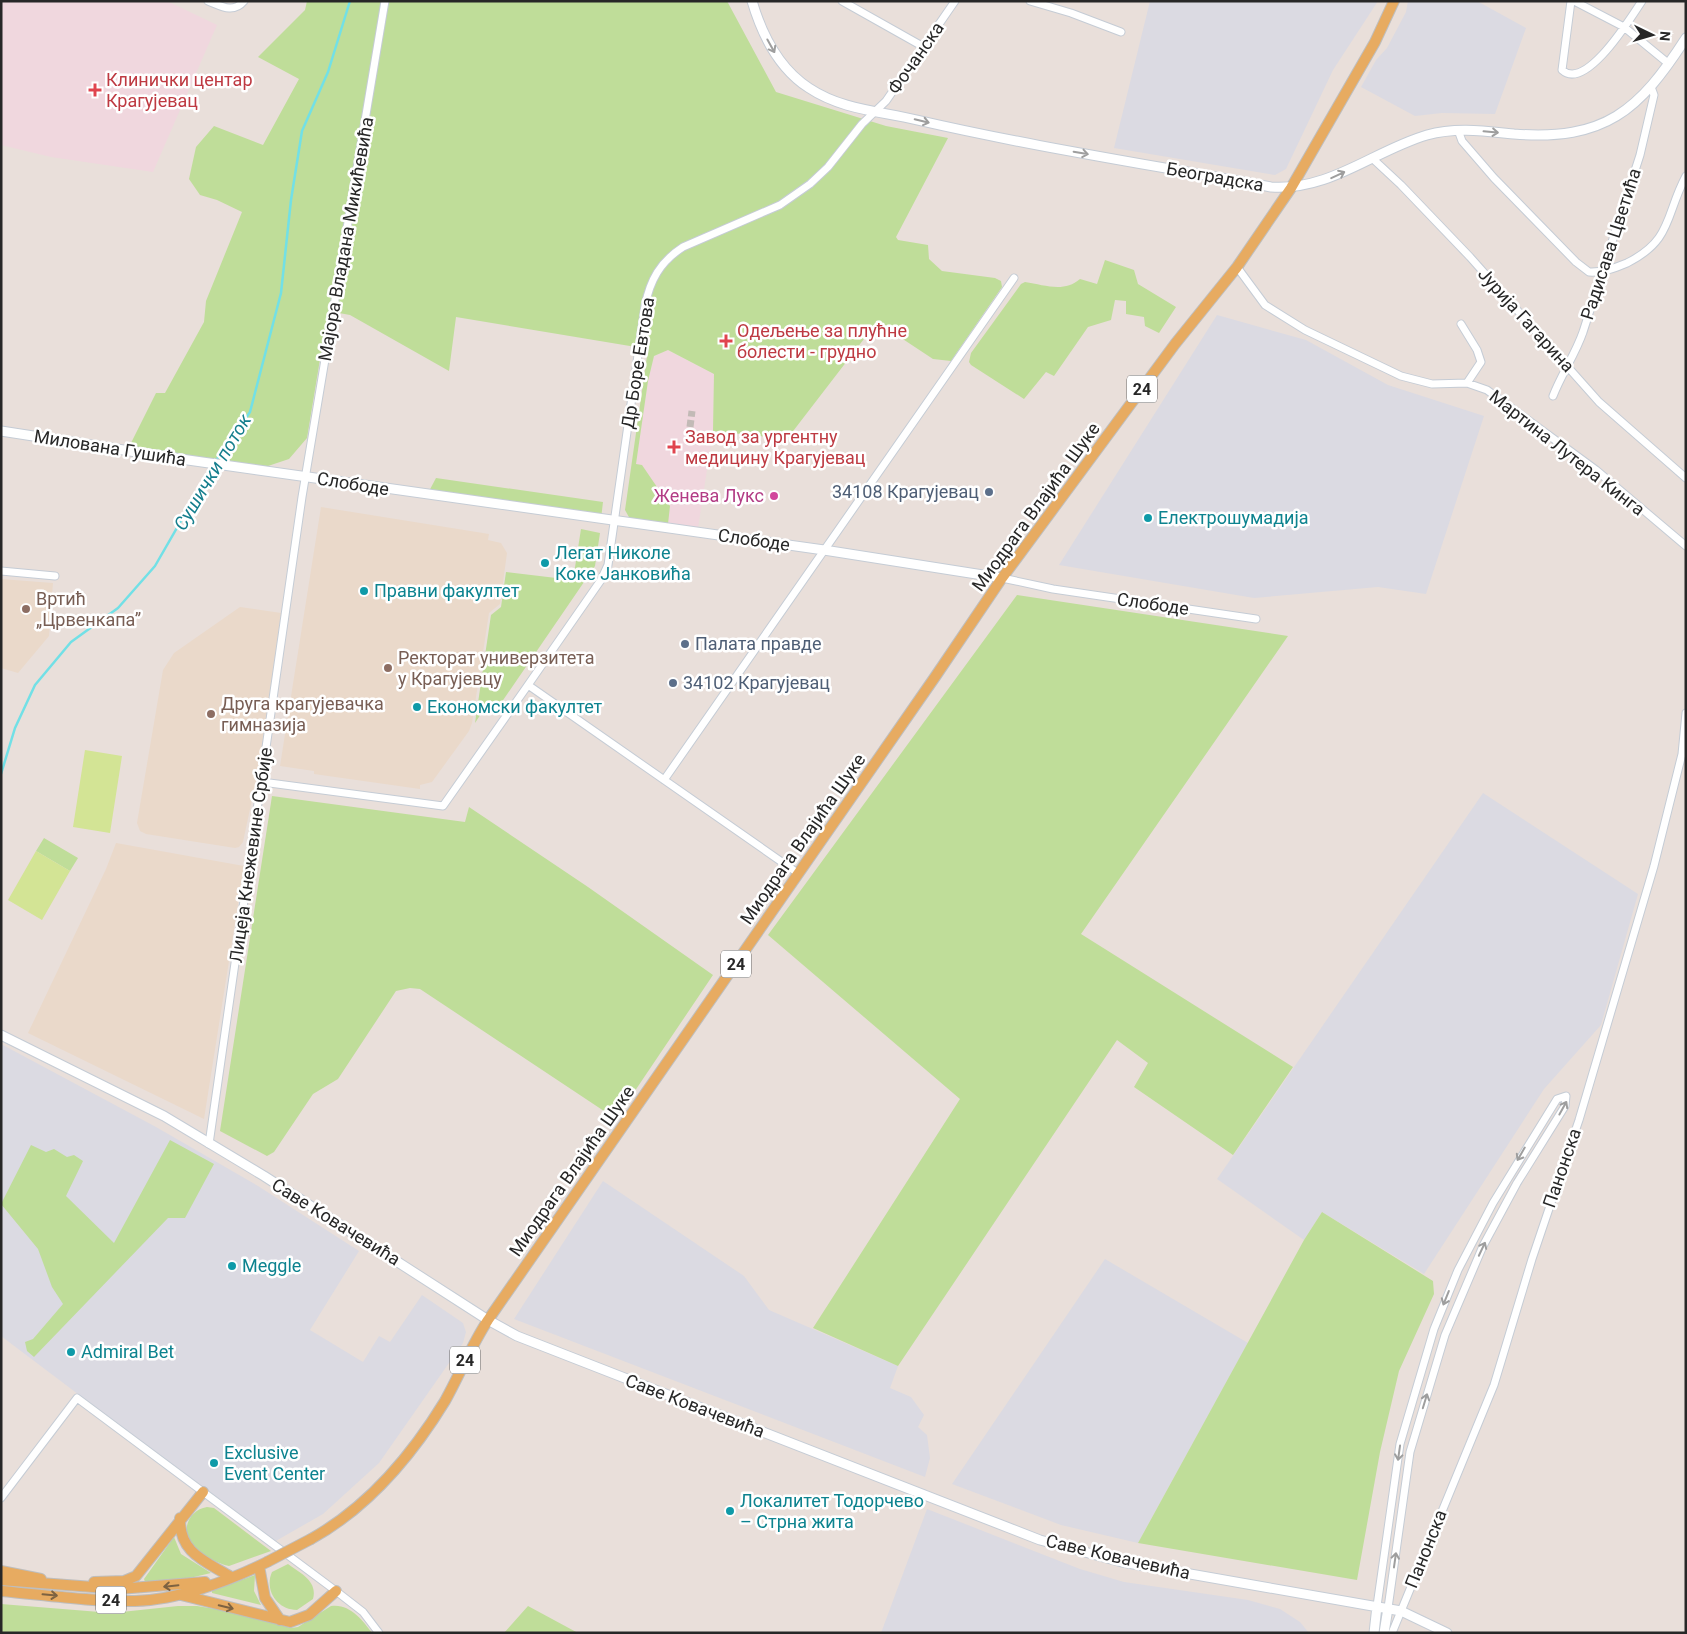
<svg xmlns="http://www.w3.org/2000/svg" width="1687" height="1634" font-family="Roboto,sans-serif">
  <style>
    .industrial { fill: #dbdae2 }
    .education { fill: #ead9ca }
    .medical { fill: #f0d7de }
    .green { fill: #bfdd99 }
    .pitch { fill: #d3e495 }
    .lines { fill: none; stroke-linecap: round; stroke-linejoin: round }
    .stream { stroke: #72e0e6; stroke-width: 2.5 }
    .street-tunnel { stroke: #c2bab6; stroke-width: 7; stroke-dasharray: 7 3.5; stroke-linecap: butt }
    .street-casing { stroke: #c5ccd5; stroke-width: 9 }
    .secondary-casing { stroke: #c5ccd5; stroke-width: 11 }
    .primary-casing { stroke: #bebebe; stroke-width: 12 }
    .street { stroke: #fff; stroke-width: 7 }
    .secondary { stroke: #fff; stroke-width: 9 }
    .primary { stroke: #e7ab61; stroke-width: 10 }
    .primary-bridge-casing { stroke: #bebebe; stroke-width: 12; stroke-linecap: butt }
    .primary-bridge { stroke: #e7ab61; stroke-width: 10 }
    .oneway { stroke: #9e9e9e }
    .oneway2 { stroke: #7d6241 }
    .health-dot { fill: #e0444e; stroke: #fff; stroke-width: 2 }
    .service-dot { fill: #5c6f8a; stroke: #fff; stroke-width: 2 }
    .hotel-dot { fill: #d1479c; stroke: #fff; stroke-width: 2 }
    .culture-dot { fill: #0f9aa8; stroke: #fff; stroke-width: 2 }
    .education-dot { fill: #8d6e63; stroke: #fff; stroke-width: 2 }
    .labels { text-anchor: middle; stroke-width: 5; stroke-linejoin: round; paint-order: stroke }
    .shield { fill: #fff; stroke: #686868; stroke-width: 1 }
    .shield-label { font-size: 16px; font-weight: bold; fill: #272727 }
    .street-label { font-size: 18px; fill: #272727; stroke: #fff }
    .health-label { font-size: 18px; fill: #be3a42; stroke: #fff; text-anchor: start }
    .service-label { font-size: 18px; fill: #4e5e75; stroke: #fff; text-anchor: start }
    .hotel-label { font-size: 18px; fill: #b23c85; stroke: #fff; text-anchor: end }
    .culture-label { font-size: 18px; fill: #0d838f; stroke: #fff; text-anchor: start }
    .education-label { font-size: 18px; fill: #785e54; stroke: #fff; text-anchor: start }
    .water-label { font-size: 19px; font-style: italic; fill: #157e8d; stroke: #fff }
  </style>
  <rect width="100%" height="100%" fill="#e9dfda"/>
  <path class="industrial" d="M1150,1h228l-45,69 -47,99 -11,6 -161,-27z
    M1408,1h69l49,27 -31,86 -53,-1 -27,3 -54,-29 15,-27 11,-12 19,-36z
    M1217,315l89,25 82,45 96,31 -58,178 -48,-7 -124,11 -195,-33z
    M1483,793l155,101 -37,131 -57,64 -120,185 -102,-62 -18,28 -87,-61z
    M1,1044l155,83 102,59 101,65 -49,79 53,32 16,-26 11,6 32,-47 41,28 3,9 -3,11 -84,120 -56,51 -49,28 -273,-206z
    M603,1181l141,95 25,34 129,56 -8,22 21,9 13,18 -6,12 9,8 3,23 -5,19 -411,-158z
    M1105,1259l143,84 -110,200 -77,-18 -109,-41z
    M927,1509l153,60 44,13 124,18 32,9 20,13 9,11h-428z"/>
  <path class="education" d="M321,507l168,27 -1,6 13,3 6,10 -7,51 -11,9 -17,110 -3,8 -37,51 -12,3v4l-106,-15v-3l-34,-5z
    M1,579l52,4 -4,53 -31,37 -17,-5z
    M240,607l41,6 -20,144 -18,85 -4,5 -4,1 -89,-14 -6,-3 -3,-8 26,-153 11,-17z
    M116,843l128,23 -40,253 -176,-86 78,-164z"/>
  <path class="medical" d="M1,1h166l50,24 -64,147 -102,-15 -50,-12z
    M667,350l47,24 -1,57 -15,97 -30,-4 -32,-60 12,-83 6,-24z"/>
  <path class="green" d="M307,1h420l49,91 110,34 62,12 -52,99 2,3 30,5 1,14 13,12 53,7 6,3 1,6 -51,74 -18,-2 -56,-37 -90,117 -74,-8 1,-57 -46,-24 -14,6 -6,25 -12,83 6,1 28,41 -2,18 -38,-5 -5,-9 23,-161 -192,-32 -7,54 -99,-56 -22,-4 -21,127 -18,21 -21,7 -48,-1 -93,-14 29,-58h9l39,-71 2,-21 36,-89 -25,-12 -17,-5 -11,-16 7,-32 18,-21 49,19 36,-66 -41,-22 47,-47z
    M1105,260l29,10 4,14 38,23 -17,26 -14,-7 -1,-9 -18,-3v-13l-11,-1 -4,20 -23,7 -34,49 -8,-4 -22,27 -53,-34 -2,-3 2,-9 50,-69 4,-2c20,3 39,11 55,-3l17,5z
    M436,478l167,24 -2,17 -174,-24z
    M581,529l19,4 -5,33 -96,140 -9,-6 -15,23 16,-108 10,-8 5,-35 67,8z
    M1017,595l271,41 -207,298 212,133 -60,88 -99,-68 14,-24 -31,-23 -219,326 -85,-38 147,-229 -192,-164z
    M272,796l193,26 4,-15 119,80 125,88 -97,144 -196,-130 -10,-1 -14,3 -58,88 -25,15 -39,58 -7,4 -47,-25z
    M44,838l34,20 -8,13 -34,-20z
    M170,1140l44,24 -29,54h-17l-134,139 -7,-6 -2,-9 8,-3 30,-35 -11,-17 -14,-38 -37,-45 30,-59 15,7 8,-3 13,8 7,-2 9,6 -17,35 48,47z
    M1322,1212l111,69 1,13 -35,77 -19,81 -23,128 -219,-37 166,-303z
    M207,1507l7,1 57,43 -42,15c-10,-2 -28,-11 -35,-18 -15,-15 -6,-38 13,-41z
    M174,1537l7,17 30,19 -34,8 -32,1 -1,-3z
    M288,1564c12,9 30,17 25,35l-16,11c-20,0 -33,-20 -25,-38z
    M255,1575l-1,16 7,14 -49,-12v-2z
    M1,1604l111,9 66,-7h19l30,5 64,17 7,-1 33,-21c18,-3 32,14 41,27h-371z
    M528,1606l50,27h-74z"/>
  <path class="pitch" d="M85,750l37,6 -12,77 -37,-6z
    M36,851l34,20 -28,49 -34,-20z"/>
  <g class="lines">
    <path class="stream" d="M215,462l35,-50 31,-119 10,-93 11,-69 26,-59 22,-71
      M1,774l14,-46 20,-43 36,-43 47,-34 37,-42 57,-99"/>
    <path class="street-tunnel" d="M690,427l2,-16"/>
    <g class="street-casing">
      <path id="street" d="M208,1c13,5 25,13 36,0
        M842,1l80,45
        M1030,1l41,12 50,19
        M1571,1l-9,69c24,22 69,-53 80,-69
        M1574,1l50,26 45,37
        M1458,130l4,11 32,37 82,84 13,10c13,1 26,-4 38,-9 46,-23 38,-48 59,-87
        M1372,158l29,27 69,72 129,145 87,76
        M1237,267l28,38 40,25 96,46 31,8 35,-1 20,7 109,80 90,76
        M1461,324l16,26 4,12 -14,21
        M1553,396c9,-23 22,-41 30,-64l57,-177 14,-60 -3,-8
        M1,571l54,5
        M1002,578l51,11 203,30
        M664,780l350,-502
        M262,782l181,24 85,-121
        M799,874l-271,-189 73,-105 7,-15 37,-259c5,-26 15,-44 38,-59l97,-42 30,-21 18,-17 34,-43 24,-23 69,-100
        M209,1144l93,-647 83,-496
        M1,1498l76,-100 259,193 27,21 16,21
        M1377,1606l23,-162 34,-115 24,-59 35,-67 64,-104 9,-3 -1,10 -48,77 -34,63 -38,89 -35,117 -22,156
        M1392,1633l102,-248 38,-126 47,-139 75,-254 28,-112 4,-41"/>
    </g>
    <g class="secondary-casing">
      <path id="secondary" d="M752,1c10,34 26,67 57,87 33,22 71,23 108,32 117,27 236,45 354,67 59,4 102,-36 156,-52 29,-8 57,-4 87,-1 91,7 125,-23 172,-96
        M1,431l187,29 636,90 178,28
        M1,1035l163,81 100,60 224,144 29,16 523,204 82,22 279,49 46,22
        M1374,1633l3,-27
        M1384,1633l4,-25"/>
    </g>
    <g class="primary-casing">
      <path id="primary" d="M180,1518c-1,35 25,43 51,59
        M311,1539c56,-31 101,-84 134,-138 15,-27 26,-55 43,-81l447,-643 67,-99 173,-234 62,-77 54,-79 84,-146 19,-41
        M259,1566l6,32 15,22
        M1,1571l40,8
        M1,1580l118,9 86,-7
        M94,1582l30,-1 12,-5 67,-84
        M1,1591c44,4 90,11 134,10 42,-1 94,-20 132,-39
        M181,1595l109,27 19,-7 27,-24"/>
    </g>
    <use href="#street" class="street"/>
    <use href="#secondary" class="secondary"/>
    <use href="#primary" class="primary"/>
    <g class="primary-bridge-casing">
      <path id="primary-bridge" d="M267,1562l44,-23"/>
    </g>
    <use href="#primary-bridge" class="primary-bridge"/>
  </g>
  <defs><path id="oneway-shaft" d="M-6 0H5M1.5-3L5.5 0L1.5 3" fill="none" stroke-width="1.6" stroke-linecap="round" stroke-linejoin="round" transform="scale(1.25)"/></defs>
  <g class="oneway">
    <use href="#oneway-shaft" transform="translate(771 46) rotate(61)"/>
    <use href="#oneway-shaft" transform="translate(922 121) rotate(13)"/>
    <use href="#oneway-shaft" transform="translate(1491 132) rotate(5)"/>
    <use href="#oneway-shaft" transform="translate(1081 153) rotate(10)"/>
    <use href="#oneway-shaft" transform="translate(1338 175) rotate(-25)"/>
    <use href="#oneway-shaft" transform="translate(1563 1108) rotate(-61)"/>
    <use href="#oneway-shaft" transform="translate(1521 1154) rotate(120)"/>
    <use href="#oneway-shaft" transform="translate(1482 1249) rotate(-65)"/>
    <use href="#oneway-shaft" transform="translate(1446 1298) rotate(112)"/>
    <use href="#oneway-shaft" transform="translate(1425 1401) rotate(-73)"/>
    <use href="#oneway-shaft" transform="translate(1399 1453) rotate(98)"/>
    <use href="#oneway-shaft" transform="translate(1395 1560) rotate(-82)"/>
  </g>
  <g class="oneway2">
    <use href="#oneway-shaft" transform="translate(171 1586) rotate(174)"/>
    <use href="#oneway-shaft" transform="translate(50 1595) rotate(5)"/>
    <use href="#oneway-shaft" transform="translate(226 1607) rotate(14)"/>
  </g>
  <g class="health-dot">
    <path d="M92.5 82.5h5v5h5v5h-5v5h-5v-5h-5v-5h5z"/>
    <path d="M723.5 333.5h5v5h5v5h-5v5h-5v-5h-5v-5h5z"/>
    <path d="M671.5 439.5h5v5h5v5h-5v5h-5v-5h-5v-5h5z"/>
  </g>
  <g class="service-dot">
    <circle cx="989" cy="492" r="5"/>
    <circle cx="685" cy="644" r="5"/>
    <circle cx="673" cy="683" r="5"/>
  </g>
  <circle class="hotel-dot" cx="774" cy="496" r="5"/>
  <g class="culture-dot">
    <circle cx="1148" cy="518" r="5"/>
    <circle cx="545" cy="563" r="5"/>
    <circle cx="364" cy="591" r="5"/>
    <circle cx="417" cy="707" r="5"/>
    <circle cx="232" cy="1266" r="5"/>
    <circle cx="71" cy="1352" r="5"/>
    <circle cx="214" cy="1463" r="5"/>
    <circle cx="730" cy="1511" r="5"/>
  </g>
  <g class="education-dot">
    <circle cx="26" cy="609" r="5"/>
    <circle cx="388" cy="668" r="5"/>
    <circle cx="211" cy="714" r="5"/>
  </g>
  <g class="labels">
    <g class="shield">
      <rect x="1127" y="375.5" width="30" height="27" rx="4"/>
      <rect x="721" y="950.5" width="30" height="27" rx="4"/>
      <rect x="450" y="1346.5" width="30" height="27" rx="4"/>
      <rect x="96" y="1586.5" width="30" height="27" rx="4"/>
    </g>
    <g class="shield-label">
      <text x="1142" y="395">24</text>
      <text x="736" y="970">24</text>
      <text x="465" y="1366">24</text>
      <text x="111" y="1606">24</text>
    </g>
    <g class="street-label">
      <text transform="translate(916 58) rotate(-55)" y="6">Фочанска</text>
      <text transform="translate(1215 177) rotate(10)" y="6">Београдска</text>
      <text transform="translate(346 239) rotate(-80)" y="6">Мајора Владана Микићевића</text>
      <text transform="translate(1611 244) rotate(-72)" y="6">Радисава Цветића</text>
      <text transform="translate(1526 320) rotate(48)" y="6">Јурија Гагарина</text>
      <text transform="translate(638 363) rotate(-81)" y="6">Др Боре Евтова</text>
      <text transform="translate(110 448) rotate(9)" y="6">Милована Гушића</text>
      <text transform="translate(1567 453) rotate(38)" y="6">Мартина Лутера Кинга</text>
      <text transform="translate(353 484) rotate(9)" y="6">Слободе</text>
      <text transform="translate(1036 507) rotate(-54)" y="6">Миодрага Влајића Шуке</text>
      <text transform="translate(754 540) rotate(8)" y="6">Слободе</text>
      <text transform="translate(1153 604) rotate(8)" y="6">Слободе</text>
      <text transform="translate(803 839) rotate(-55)" y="6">Миодрага Влајића Шуке</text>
      <text transform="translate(251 855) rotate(-82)" y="6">Лицеја Кнежевине Србије</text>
      <text transform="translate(1562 1168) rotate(-71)" y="6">Панонска</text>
      <text transform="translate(572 1171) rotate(-55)" y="6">Миодрага Влајића Шуке</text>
      <text transform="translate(336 1222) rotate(32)" y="6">Саве Ковачевића</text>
      <text transform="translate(695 1406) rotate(21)" y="6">Саве Ковачевића</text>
      <text transform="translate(1426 1549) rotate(-68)" y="6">Панонска</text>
      <text transform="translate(1118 1557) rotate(13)" y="6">Саве Ковачевића</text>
    </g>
    <g class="health-label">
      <text x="106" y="86">Клинички центар<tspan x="106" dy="21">Крагујевац</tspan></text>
      <text x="737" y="337">Одељење за плућне<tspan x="737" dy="21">болести - грудно</tspan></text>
      <text x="685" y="443">Завод за ургентну<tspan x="685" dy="21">медицину Крагујевац</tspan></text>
    </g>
    <g class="service-label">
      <text x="979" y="498" text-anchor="end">34108 Крагујевац</text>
      <text x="695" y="650">Палата правде</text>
      <text x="683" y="689">34102 Крагујевац</text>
    </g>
    <g class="hotel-label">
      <text x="764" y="502">Женева Лукс</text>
    </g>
    <g class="culture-label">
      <text x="1158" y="524">Електрошумадија</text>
      <text x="555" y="559">Легат Николе<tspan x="555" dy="21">Коке Јанковића</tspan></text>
      <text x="374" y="597">Правни факултет</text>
      <text x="427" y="713">Економски факултет</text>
      <text x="242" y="1272">Meggle</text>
      <text x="81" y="1358">Admiral Bet</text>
      <text x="224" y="1459">Exclusive<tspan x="224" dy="21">Event Center</tspan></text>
      <text x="740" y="1507">Локалитет Тодорчево<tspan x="740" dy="21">– Стрна жита</tspan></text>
    </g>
    <g class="education-label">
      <text x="36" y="605">Вртић<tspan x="36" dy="21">„Црвенкапа”</tspan></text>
      <text x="398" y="664">Ректорат универзитета<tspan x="398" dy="21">у Крагујевцу</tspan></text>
      <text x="221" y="710">Друга крагујевачка<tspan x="221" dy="21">гимназија</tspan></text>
    </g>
    <g class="water-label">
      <text transform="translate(212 472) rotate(-59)" y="7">Сушички поток</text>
    </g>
  </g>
  <rect width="1687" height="1634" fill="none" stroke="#272727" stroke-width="5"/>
  <g transform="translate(1652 35) rotate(95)" stroke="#ffffff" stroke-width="4" paint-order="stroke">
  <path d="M0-4L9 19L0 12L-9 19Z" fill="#272727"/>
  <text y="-8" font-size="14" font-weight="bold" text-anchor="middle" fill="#272727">N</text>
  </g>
</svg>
